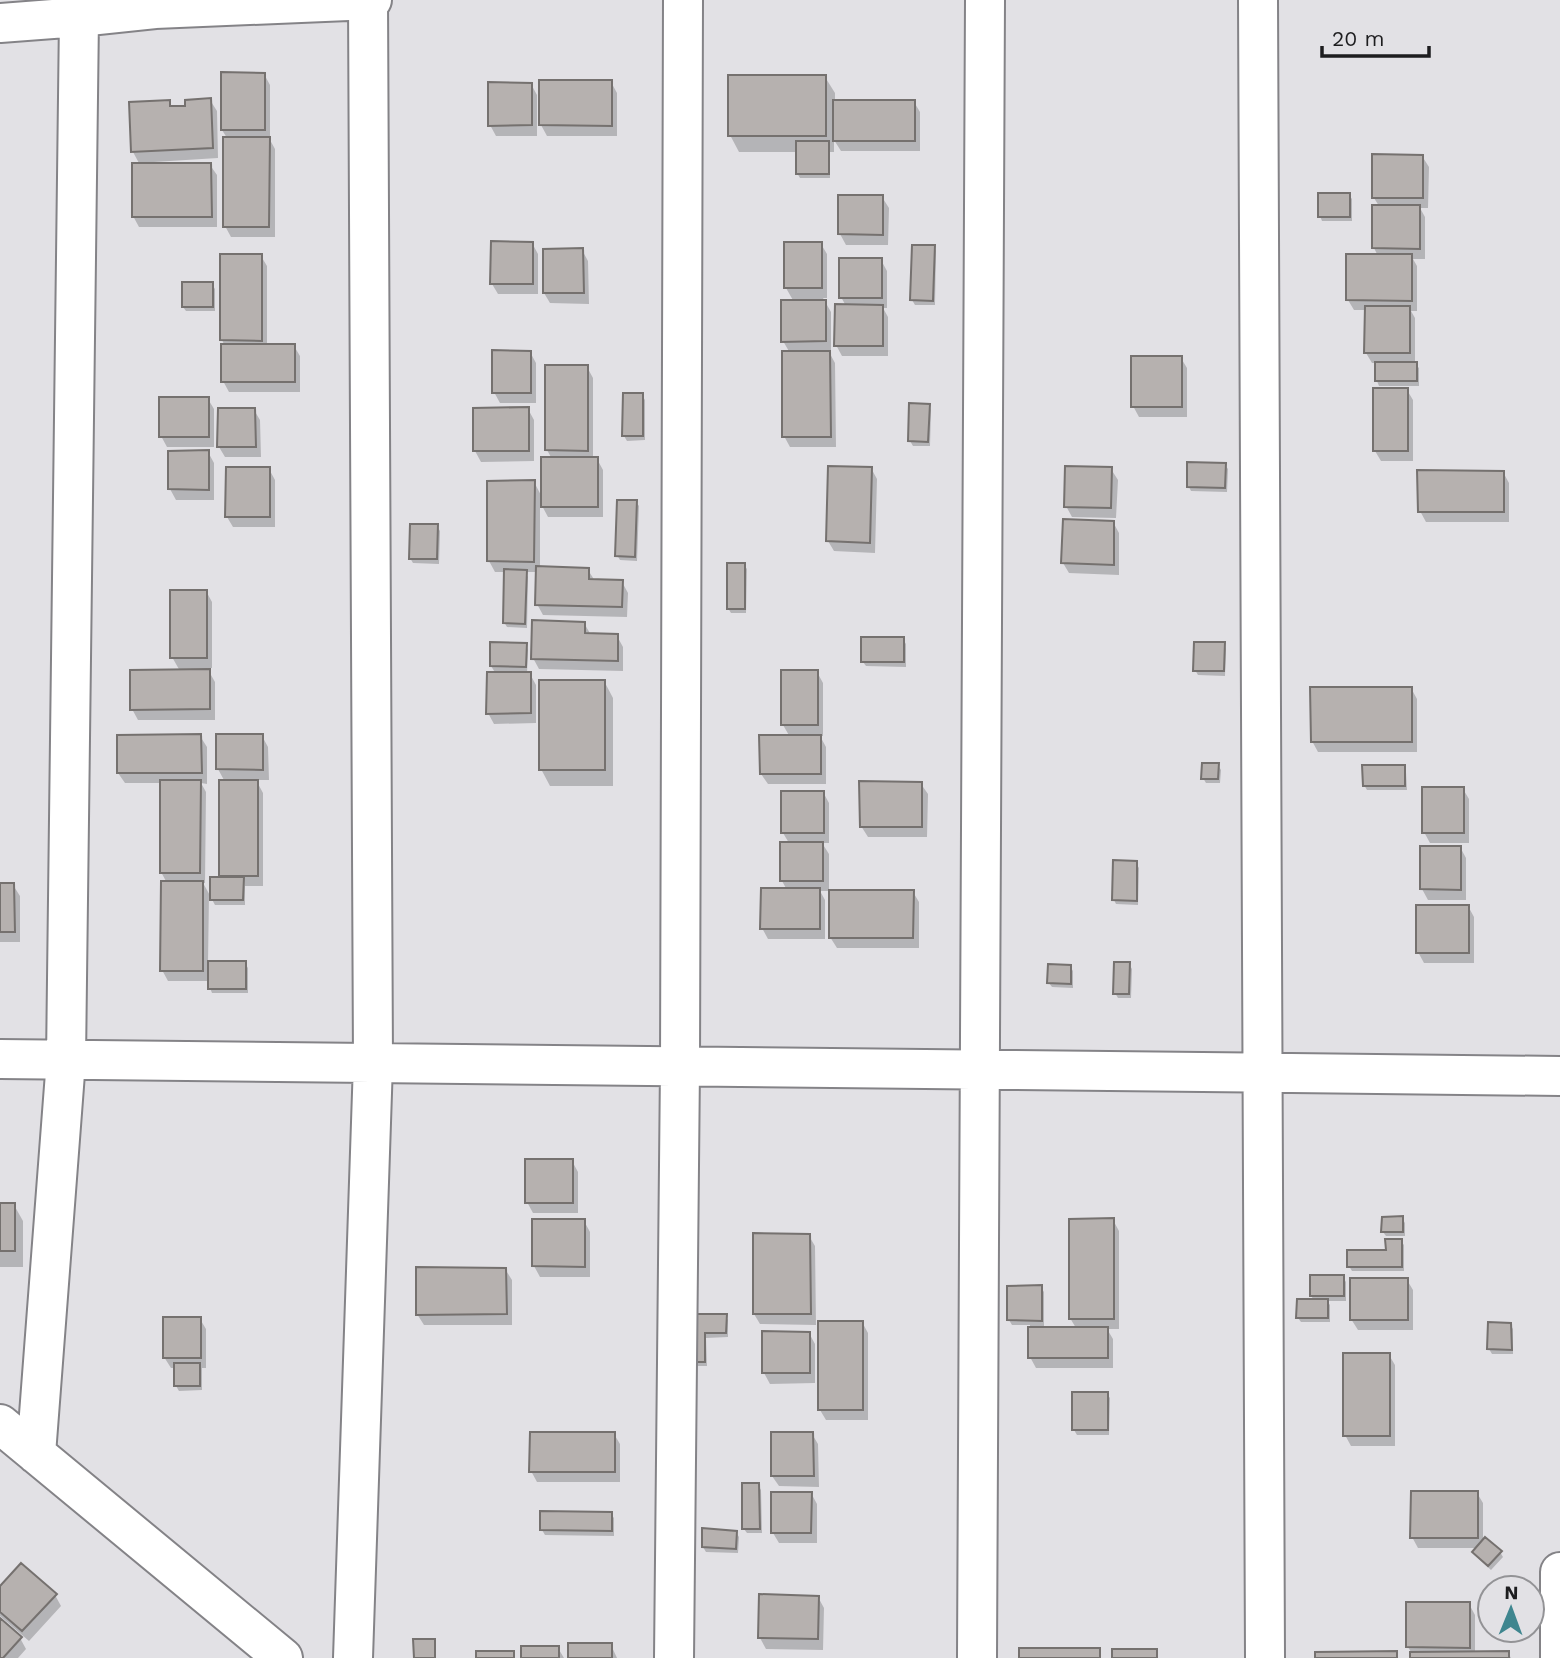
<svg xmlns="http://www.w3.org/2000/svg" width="1560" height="1658" font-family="'Work Sans',sans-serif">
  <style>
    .shadow { fill: #0003 }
    .building { fill: #b6b1af; stroke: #75716f; stroke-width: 2 }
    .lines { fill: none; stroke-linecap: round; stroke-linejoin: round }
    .minor-casing { stroke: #848387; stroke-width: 42 }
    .minor { stroke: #fff; stroke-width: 38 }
  </style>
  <rect width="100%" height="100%" fill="#e2e1e5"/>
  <path class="shadow" d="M264,74l6,11v55l5,9v88h-44l-6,-11 2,-88 -5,-8z
    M825,77l10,16v9h79l6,10v39h-79l-7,-11v12h-4v26h-30l-3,-5v-21h-58l-9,-17z
    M611,82l6,11v43h-70l-6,-11z
    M531,84l6,11v41h-41l-6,-11z
    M210,100l7,11 1,47 -64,4v3h56l7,10v52h-78l-6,-11 7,-51 -7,-13 36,-50 3,6 15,-1z
    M1422,156l7,11 -1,41h-8l5,9v42h-12l4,7v45h-6l4,7v46l4,4v18h-40l-2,-5 -1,-18h-4l-6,-10v-43h-12l-6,-10 30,-44 -4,-8 5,-42 -5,-8z
    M1349,195l3,4v22h-30l-2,-5z
    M882,197l7,11 -1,37h-42l-6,-11z
    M532,243l6,11v40h-40l-6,-10z
    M821,244l6,10v44h-4l8,14v40h-2l6,11 1,84h-46l-6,-11 6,-83 -7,-12 11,-39 -8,-14z
    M934,247l2,4 -1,54h-20l-3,-5z
    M582,250l6,11 1,43 -39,-1 -6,-10z
    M261,256l6,10v80h27l6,10v36h-71l-6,-11 2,-35 -3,-6z
    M881,260l6,11v37h-4l5,9v39h-46l-6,-11 10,-39 -5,-9z
    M212,284l3,5v22h-29l-3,-4z
    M530,352l6,11v40h-36l-6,-11z
    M1181,358l6,10v49h-48l-6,-11z
    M587,367l6,11v81h4l6,11v47h-55l-8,-15v66l48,2 7,11 27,1 6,11 -1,24 -84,-2 -6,-11 1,-32h-13l3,5 -1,51 -20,-1 -3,-5 2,-50h-11l-6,-11 45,-79 8,15 10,-38 -5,-9z
    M1407,390l6,10v61h-32l-6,-10z
    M642,395l3,5v40l-18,1 -3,-5z
    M208,399l6,10v38h-47l-6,-11z
    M929,405l2,5 -1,36h-17l-3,-5z
    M475,409h53l6,11v41l-53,1 -6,-11z
    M254,410l6,10 1,37h-36l-6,-10z
    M208,452l6,11v37h-38l-6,-11z
    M1225,465l3,4 -1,23 -36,-1 -2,-4z
    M871,468l6,11 -2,74 -41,-2 -6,-10z
    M269,469l6,11v47h-42l-6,-10z
    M1111,469l7,11 -2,38 -44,-1 -6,-11z
    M1503,472l6,11v39h-83l-6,-11z
    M636,502l3,4 -2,55 -17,-1 -3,-5z
    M1113,522l6,11v42l-50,-2 -6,-10z
    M437,526l3,5 -1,33 -26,-1 -3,-5z
    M744,565l3,4 -1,44h-15l-3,-5z
    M206,591l6,11v66h-5l8,14v38h-77l-6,-11 48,-38 -8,-14z
    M584,623l7,12 26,1 6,11v24l-84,-2 -6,-11z
    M903,639l3,5v23l-40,-1 -3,-4z
    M1224,644l2,5 -1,27 -27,-1 -3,-5z
    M526,645l2,5 -1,24h3l6,11v38l-42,1 -6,-11 8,-39 -5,-8z
    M817,672l6,11v53h-3l6,11v37h-58l-7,-10 29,-37 -7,-12z
    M604,681l9,17v88h-63l-9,-17z
    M1411,688l6,11v53h-99l-6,-11z
    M200,736l7,11v37l-6,-1 5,9 -1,91h-2l9,16 10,-21 -2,-3 5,-93 -7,-13 44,-33 6,11 1,33h-13l7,13v93h-18v19h-30l-6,-11 -1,69h37l3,5v25h-36l-2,-5v-7h-42l-6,-11 5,-87 -6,-11 1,-89h-37l-7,-10z
    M1218,765l3,5 -1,13h-14l-3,-5z
    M1404,767l2,5 1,18h-40l-3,-5z
    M921,784l7,10 -1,43h-59l-7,-11z
    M1463,789l6,10v44h-39l-6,-11z
    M823,792l6,11v40h-7l7,11v37h-9l5,9v39h-57l-6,-11 25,-38 -5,-9 7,-38 -6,-10z
    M1460,847l6,11v42h-38l-6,-11z
    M1136,863l3,5 -1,37 -22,-1 -2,-4z
    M0,885h13l7,11v46h-20z
    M913,892l6,10v46h-82l-7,-11z
    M1468,906l6,11v46h-50l-6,-11z
    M1129,964l3,5 -1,29h-13l-3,-5z
    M1070,966l3,5v17l-21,-1 -3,-4z
    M572,1161l6,11v41h-45l-6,-11z
    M0,1205h14l9,16v46h-23z
    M1402,1218l3,5v13h-19l-3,-4z
    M1113,1220l6,11v98h-12l6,10v29h-77l-6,-11v-32h-18l-3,-5 32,-33 3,5v36h32l-6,-10z
    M584,1221l6,11v45h-50l-6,-11z
    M809,1236l6,10 1,79 -56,-1 -6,-10z
    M1401,1241l3,4v26h-52l-3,-5 39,-14z
    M505,1269l7,11v45h-88l-7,-11z
    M1312,1277h31l3,5v19h-19l3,4v17h-29l-3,-4 16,-18 -3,-4z
    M1407,1280l6,10v40h-55l-7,-11z
    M691,1315h34l3,5v17l-22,1 1,28h-14z
    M200,1319l6,10v39h-4v22l-23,1 -3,-5v-18h-5l-7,-11z
    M862,1322l6,11v87h-42l-6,-10z
    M1510,1324l3,5v25h-21l-3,-5z
    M809,1333l6,11v39l-45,1 -6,-11z
    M1389,1355l6,10v81h-44l-6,-11z
    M1107,1394l3,4 -1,37h-32l-3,-5z
    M614,1434l6,10v38h-83l-6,-11z
    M812,1434l6,10 1,43 -40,-1 -7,-10z
    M758,1485l3,5 1,43h-15l-3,-4z
    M811,1493l6,11v39h-38l-6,-10z
    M1477,1493l6,10v39l17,10 3,5 -12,13 -14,-13 -3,-4 4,-5h-60l-6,-11z
    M611,1514l3,4v18l-69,-1 -3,-5z
    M736,1532l3,5 -1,16 -32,-1 -3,-5z
    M0,1589l55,6 6,11 -32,35 -29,-25z
    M818,1597l6,11 -1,42 -57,-1 -6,-11z
    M1469,1604l6,11v38h33l3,5h-99v-4l-4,-7z
    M0,1620l20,18 6,11 -8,9h-18z
    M611,1645l6,13h-48z
    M558,1648l6,10h-41z"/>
  <path class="building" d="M221,72l44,1v57h-44z
    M728,75h98v61h-98z
    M539,80h73v46l-73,-1z
    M488,82l44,1v42l-44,1z
    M211,98l2,50 -82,4 -2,-50 41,-2v6h15v-6z
    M833,100h82v41h-82z
    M223,137h47l-1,90h-46z
    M796,141h33v33h-33z
    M1372,154l51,1v43h-51z
    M132,163h79l1,54h-80z
    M1318,193h32v24h-32z
    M838,195h45v40l-45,-1z
    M1372,205h48v44l-48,-1z
    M491,241l42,1v42h-43z
    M784,242h38v46h-38z
    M912,245h23l-2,56 -23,-1z
    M583,248l1,45h-41v-44z
    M220,254h42v87l-42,-1z
    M1346,254h66v47l-66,-1z
    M839,258h43v40h-43z
    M182,282h31v25h-31z
    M781,300h45v41l-45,1z
    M835,304l48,1v41h-49z
    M1365,306h45v47h-46z
    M221,344h74v38h-74z
    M492,350l39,1v42h-39z
    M782,351h48l1,86h-49z
    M1131,356h51v51h-51z
    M1375,362h42v19h-42z
    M545,365h43v86l-43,-1z
    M1373,388h35v63h-35z
    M623,393h20v43h-21z
    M159,397h50v40h-50z
    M909,403l21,1 -2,38 -20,-1z
    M529,407v44h-56v-43z
    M218,408h37l1,39h-39z
    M209,450v40l-41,-1v-38z
    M541,457h57v50h-57z
    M1187,462l39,1 -1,25 -38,-1z
    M828,466l44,1 -2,76 -44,-2z
    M1065,466l47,1 -1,41 -47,-1z
    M226,467h44v50h-45z
    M1417,470l87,1v41h-86z
    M535,480l-1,82 -47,-1v-80z
    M617,500h20l-2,57 -20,-1z
    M1063,519l51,2v44l-53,-2z
    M410,524h28l-1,35h-28z
    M727,563h18v46h-18z
    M536,566l53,2v11l34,1 -1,27 -87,-2z
    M504,569l23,1 -2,54 -22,-1z
    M170,590h37v68h-37z
    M532,620l53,2v11l33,1v27l-87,-2z
    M861,637h43v25h-43z
    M490,642l37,1 -1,24 -36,-1z
    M1194,642h31l-1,29h-31z
    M210,669v40l-80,1v-40z
    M781,670h37v55h-37z
    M487,672h44v41l-45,1z
    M539,680h66v90h-66z
    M1310,687h102v55h-101z
    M201,734l1,39h-85v-38z
    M216,734h47v36l-47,-1z
    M759,735h62v39h-61z
    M1202,763h17l-1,16h-17z
    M1362,765h43v21h-42z
    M160,780h41l-1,93h-40z
    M219,780h39v96h-39z
    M859,781l63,1v45h-62z
    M1422,787h42v46h-42z
    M781,791h43v42h-43z
    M780,842h43v39h-43z
    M1420,846h41v44l-41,-1z
    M1113,860l24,1v40l-25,-1z
    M210,877h34l-1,23h-33z
    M161,881h42v90h-43z
    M0,883h14l1,49h-15z
    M761,888h59v41h-60z
    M829,890h85l-1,48h-84z
    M1416,905h53v48h-53z
    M208,961h38v28h-38z
    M1114,962h16l-1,32h-16z
    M1048,964l23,1v19l-24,-1z
    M525,1159h48v44h-48z
    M0,1203h15v48h-15z
    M1403,1216v16h-22l1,-15z
    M1114,1218v101h-45v-100z
    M532,1219h53v48l-53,-1z
    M753,1233l57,1 1,80h-58z
    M1385,1239h17v28h-55v-17h39z
    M416,1267l90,1 1,46 -91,1z
    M1310,1275h34v21h-34z
    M1350,1278h58v42h-58z
    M1042,1285v36l-35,-1v-34z
    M1297,1299h31v19h-32z
    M689,1314h38l-1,19h-21v29h-16z
    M163,1317h38v41h-38z
    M818,1321h45v89h-45z
    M1488,1322l23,1 1,27 -25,-1z
    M1028,1327h80v31h-80z
    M762,1331l48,1v41h-48z
    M1343,1353h47v83h-47z
    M174,1363h26v23h-26z
    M1072,1392h36v38h-36z
    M530,1432h85v40h-86z
    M771,1432h42l1,44h-43z
    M742,1483h17l1,46h-18z
    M1411,1491h67v47h-68z
    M771,1492h41l-1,41h-40z
    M540,1511l72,1v19l-72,-1z
    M702,1528l35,3 -1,18 -34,-2z
    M1485,1537l17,14 -14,15 -16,-14z
    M21,1563l36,31 -35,37 -22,-19v-26z
    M759,1594l60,2 -1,43 -60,-1z
    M1406,1602h64v46l-64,-1z
    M0,1618l22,19 -19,21h-3z
    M413,1639h22v19h-21z
    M568,1643h44v15h-44z
    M521,1646h38v12h-38z
    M1019,1648h81v10h-81z
    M1112,1649h45v9h-45z
    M476,1651h38v7h-38z
    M1397,1651v7h-82v-6z
    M1509,1651v7h-99v-6z"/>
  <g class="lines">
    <g class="minor-casing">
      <path id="minor" d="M1258,0l7,1658
        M0,23l79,-6 76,-8 217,-9
        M0,1059l1560,17
        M0,1424l283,234
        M36,1454l30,-394 13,-1043
        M353,1658l20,-595 -5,-1063
        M674,1658l6,-591 3,-1067
        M977,1658l8,-1658
        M1560,1658v-86"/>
    </g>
    <use href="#minor" class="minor"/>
  </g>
  <g transform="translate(1511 1609) rotate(1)"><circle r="33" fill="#e2e1e5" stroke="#939396" stroke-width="2"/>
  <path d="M0-5L12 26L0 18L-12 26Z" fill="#3f868f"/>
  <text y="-10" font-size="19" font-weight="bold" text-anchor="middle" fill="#1d1d1f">N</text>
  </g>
  <path d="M1322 46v10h107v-10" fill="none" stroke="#1d1d1f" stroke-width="3.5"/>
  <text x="1332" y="46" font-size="21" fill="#1d1d1f" stroke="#e2e1e5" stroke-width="5" paint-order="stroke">20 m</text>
</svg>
